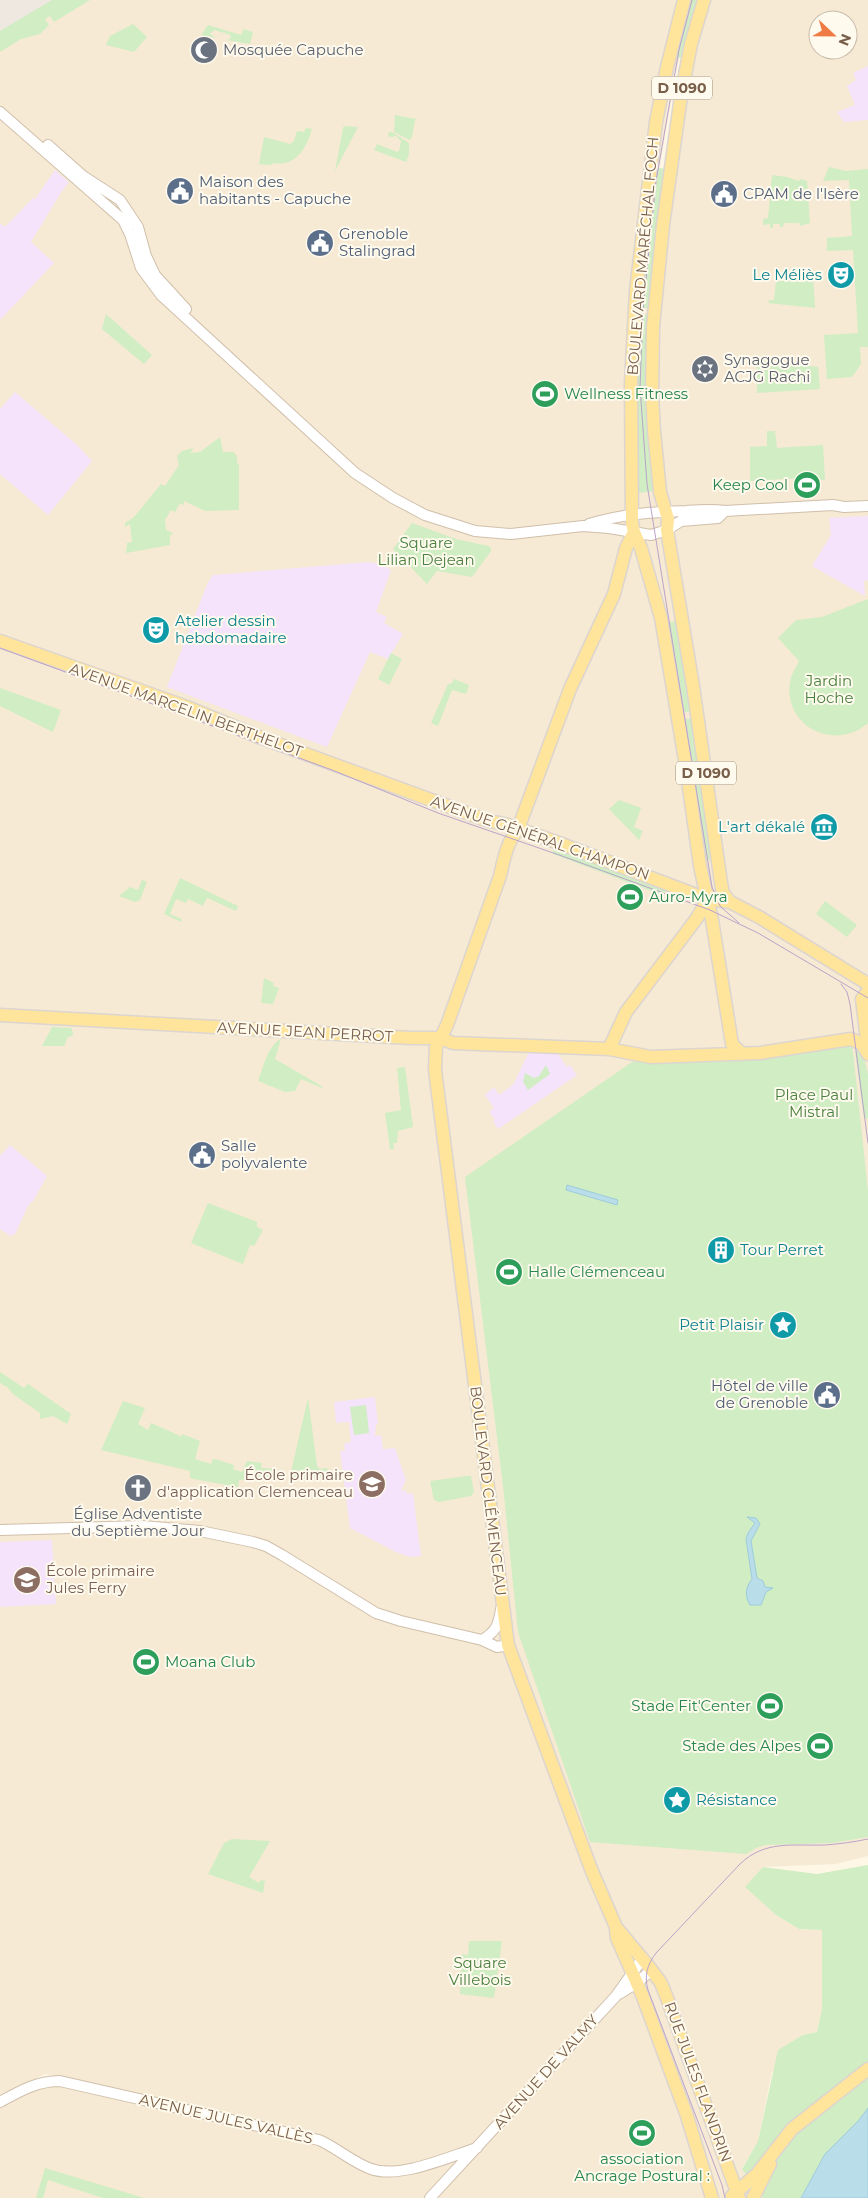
<svg xmlns="http://www.w3.org/2000/svg" width="868" height="2198" font-family="Montserrat,sans-serif">
  <style>
    .residential { fill: #f6ead4; fill-rule: evenodd }
    .industrial { fill: #eee8e0 }
    .education { fill: #f4e3fa }
    .green { fill: #d0edc3 }
    .water { fill: #b9dde9; stroke: #9eccdc }
    .lines { fill: none; stroke-linecap: round; stroke-linejoin: round }
    .minor-casing { stroke: #d0bfab; stroke-width: 12 }
    .major-casing { stroke: #dcd5d0; stroke-width: 15 }
    .minor { stroke: #fff; stroke-width: 10 }
    .major { stroke: #ffe49c; stroke-width: 12 }
    .tram { stroke: #bba3c9; stroke-width: 1 }
    .labels { text-anchor: middle; stroke-width: 4; stroke-linejoin: round; paint-order: stroke }
    .shield { fill: #fffaee; stroke: #a18e7a; stroke-width: 1 }
    .shield-label { font-size: 14px; font-weight: bold; fill: #795f49 }
    .worship-label { font-size: 15px; fill: #5b616d; stroke: #fffaee; text-anchor: start }
    .service-label { font-size: 15px; fill: #4e5e75; stroke: #fffaee; text-anchor: start }
    .street-label { font-size: 15px; fill: #795f49; stroke: #fffaee }
    .culture-label { font-size: 15px; fill: #0d838f; stroke: #fffaee; text-anchor: end }
    .leisure-label { font-size: 15px; fill: #27864d; stroke: #fffaee; text-anchor: start }
    .park-label { font-size: 15px; fill: #4c8040; stroke: #fffaee }
    .education-label { font-size: 15px; fill: #785e54; stroke: #fffaee; text-anchor: end }
  </style>
  <rect width="100%" height="100%" fill="#fef7e6"/>
  <path class="residential" d="M0,0h694l-18,72 -17,99 -11,103 48,-274h172v1856l-32,8 -73,3 -17,20 30,28 23,14 23,1v79l-5,23 -14,3 -31,37 -14,69 -16,27 21,30h-763v-96l46,-21 197,41 -198,-48 -45,23zM818,20h30v30h-30z"/>
  <path class="industrial" d="M0,0h56l-56,32z"/>
  <path class="education" d="M868,66v54l-24,2 -7,-10 18,-7 -8,-19 9,-6 -3,-7z
    M55,170l14,12 -7,9 -31,51 23,21 -54,57v-97l5,4 28,-29 2,1z
    M15,392l62,53 15,16 -44,54 -48,-41v-65z
    M868,516v64l-4,1 1,15 -53,-30 19,-31 -2,-17z
    M368,562l13,2 10,6 -15,42 11,5 -3,6 19,11 -15,25 -18,-7 -43,95 -160,-60 41,-105 5,-7z
    M529,1052l29,2 9,13 3,-2 7,10 -79,54 -5,-8 2,-1 -5,-7v-2l4,-3 -9,-13 9,-8 5,8 14,-10z
    M10,1145l37,31 -14,25 -4,3 -14,30 -5,2 -10,-7v-73z
    M375,1397l3,27h-2l-1,12 6,-1 2,14 12,-1 11,32 -5,11 5,-1 1,4 6,-1 8,63 -11,1 -14,-5 -46,-24 -10,-77h5l-1,-7 7,-2 -2,-20 -13,1 -2,-21z
    M52,1540l4,64 -56,3v-65z"/>
  <path class="green" d="M52,0h38l-36,22 -4,-6 -5,3 4,6 -9,9 -19,5 -21,13v-21z
    M688,0h13l-16,59 -12,-3z
    M133,24l14,13 -13,15 -28,-7 4,-9z
    M208,25l33,10 3,-6 9,3 -3,12 -24,-4 4,-1 1,-4 -17,-5 -4,4 6,4 -15,-3z
    M395,115l21,4c-4,7 -1,15 -6,21l-16,-8z
    M344,126l14,1 -23,44 8,-43z
    M306,128l6,1c-6,20 -16,38 -39,34l-2,2 -12,-1 5,-27 26,7 4,-3 3,-10 7,1z
    M389,132h3l17,11v11l-3,8 -32,-12 3,-6 20,8 2,-1 2,-10 -5,-5 -4,1 -4,-1z
    M654,167l12,2 -15,139h-12z
    M829,167l17,4 22,-2v178h-8l1,17 -9,13 -25,2 -3,-44 34,-2 -5,-83 -26,1v-13l25,-2 -3,-56 -26,1z
    M772,175l15,2 12,4 1,-2 7,2 3,42 -10,3 -1,-3h-15l-1,4h-3v-3h-7v4h-3v-4l-7,1v-6l5,-1z
    M813,275l2,33 -47,-5 1,-3h5l2,-19h11v-5z
    M106,314l46,41 -8,9 -42,-35z
    M639,314l12,1 6,176 -19,2 -1,-145z
    M757,360l61,7 2,22 -63,4z
    M767,431h8l2,17 46,-3 2,35h-6l-1,-3 -68,4v-34l17,-1z
    M220,437l3,15h11l3,5v6l2,1v46l-34,1 -21,-10v4l-4,-2 -5,9 -4,-2 -6,10 1,10 7,3 -3,3v9l-44,8 1,-10 5,-1 -2,-18 -5,3v-4l9,-6 27,-33 4,2 14,-21 -2,-9 5,-5 12,-3 -4,5 10,-1z
    M412,523l44,16 32,7 3,2v3l-19,26 -35,-6 -10,13 -34,-35z
    M868,599v124c-33,29 -85,4 -78,-41 1,-8 6,-14 9,-21l-21,-23 18,-18 26,-3z
    M677,621l15,90 -11,2 -15,-90z
    M391,653l11,6 -13,26 -11,-6z
    M454,679l15,6 -3,9 -14,-4 -14,36 -7,-3 17,-39h3z
    M0,688l61,22 -8,22 -53,-26z
    M693,718l19,141 -5,1 -2,-2 -23,-138z
    M619,800l22,8 -7,19 9,4 -4,9 -30,-31z
    M553,846l119,44 -13,4 -106,-40z
    M180,878l58,28 -2,5 -29,-13 -4,8 -15,-7 -2,4 -10,-4 -6,15 12,5 -1,3 -17,-8z
    M142,880l5,2 -7,18 -5,2 -16,-6 11,-9 8,3z
    M825,901l32,24 -10,12 -31,-23z
    M264,978l10,5 -1,3 6,2 -6,16 -12,-1z
    M52,1027l20,1 1,8 -5,1 -4,9h-22z
    M281,1039l-6,20 48,28 -1,1 -21,-9 -6,12 -10,1 -27,-11c5,-13 10,-36 23,-42z
    M852,1043l16,148v646l-36,6 -65,2 -9,2 -12,7 -156,-12 -72,-210 -15,-146 -38,-309 167,-115z
    M862,1050l6,24v44l-4,1 -9,-68z
    M546,1065l4,9 -22,16 -5,-8 2,-9 9,5 5,-2z
    M405,1067l8,60 -15,4 -1,12h-4l1,6h-4l-5,-36 16,-3 -4,-42z
    M208,1203l49,19v5l6,3 -9,16 -4,-1 -7,19 -52,-21z
    M0,1372l24,16 4,-4 43,30 -4,10 -14,-8 -13,3v-6l-27,-19 -6,-7 -7,-4z
    M308,1398l9,67 2,4 8,-1 2,8 -23,3 -16,-3z
    M123,1401l22,7 -7,16 10,6 3,-7 27,12 3,2 1,-3 18,7 -5,18 16,5 2,-5h2l19,6 -1,4 9,3 5,-11 15,2 -1,5 15,1 -4,11 -11,-2 -22,2 -1,7 -44,-8 -4,-1v-7l-89,-21z
    M366,1405l3,28 -15,2 -4,-28z
    M467,1476h4l3,16 -3,4 -32,6 -5,-2 -4,-19z
    M232,1839l38,2 -21,36 10,6 2,-3 4,1 -2,12 -55,-19 16,-31z
    M868,1865v243l-9,12 -34,34 -24,44h-38l-21,-29 16,-28 20,-91 25,-15 14,-3 5,-23v-79l-23,-1 -23,-14 -31,-28 18,-20 54,7z
    M469,1941h33l-8,57 -34,-4 2,-40 6,1z
    M45,2168l99,30h-41l-55,-18 -5,18h-7z"/>
  <path class="water" d="M567,1185l51,15 -1,5 -51,-15z
    M747,1517l9,1 4,6 -9,17 6,37 6,3 2,6 8,1 -7,4 -5,13h-11c-6,-10 -4,-18 2,-26l-6,-40 2,-6 7,-10z
    M868,2108v90h-67l24,-44 34,-34z"/>
  <g class="lines">
    <g class="minor-casing">
      <path id="minor" d="M0,112l123,108 7,14 11,34 20,27 194,178 38,25 32,17 50,16 36,3 72,-8 26,2 42,7 16,-5 14,-9 37,-3 7,-7
        M48,145l35,31 37,24 18,27 8,29 9,19 31,34
        M589,524c32,-10 64,-12 97,-13 14,-1 25,-2 39,0l108,-6 11,2 24,-1
        M0,1530l143,-4 57,5 53,11 13,4 16,9 94,58 25,8 81,19 15,7 11,-2
        M482,1640c14,-8 17,-16 19,-31
        M619,1994l18,-11 14,-13
        M0,2102c20,-11 37,-21 60,-21l259,59c18,8 33,22 52,29 29,10 77,-12 106,-21
        M430,2198l186,-202 27,-38"/>
    </g>
    <g class="major-casing">
      <path id="major" d="M684,0l-17,67 -11,55 -20,169 -5,92 1,140 2,9 7,16 20,70 25,148 14,100 12,54 20,124 8,8
        M704,0l-13,44 -10,52 -18,129 -10,102 -1,69 2,35 6,61 8,27 -1,11 26,156 28,197 2,10 7,9
        M634,532l-8,16 -12,46 -44,95 -52,140c-11,13 -14,30 -18,47l-53,149 -11,22 -1,23 73,575 83,224 25,58 34,41 11,15 6,15 72,200
        M0,641l187,66 72,30 227,83 22,5 51,18 148,56 23,3 29,15 109,67
        M868,991l-6,8 6,50
        M0,1015l411,23h29l13,5 156,6 42,8 109,-4 91,-14 11,5 6,10
        M609,1049l17,-37 71,-94 13,-22
        M616,1930l1,8 26,59 44,119 25,82
        M732,2196l25,-22 35,-45 76,-60
        M753,2198l17,-34"/>
    </g>
    <use href="#minor" class="minor"/>
    <use href="#major" class="major"/>
    <path class="tram" d="M692,0l-13,50 -23,131 -13,128 -3,78 7,97 65,403 8,19 19,17
      M0,648l332,122 106,43 124,43 148,54 48,23 110,65
      M841,984l6,8 3,12 18,139
      M725,2198l-3,-13 -74,-195c-4,-14 -1,-25 8,-37l84,-89c25,-24 52,-18 85,-19 14,-1 29,-3 43,-6"/>
  </g>
  <defs>
    <g id="mosque-disc" transform="scale(1.4375)"><circle r="9.5" fill="#6b7280" stroke="#fffaee"/><path d="M3.5-4.9A6 6 0 1 0 3.5 4.9A5 5 0 1 1 3.5-4.9Z" fill="#fff"/></g>
    <g id="civic-disc" transform="scale(1.4375)"><circle r="9.5" fill="#5c6f8a" stroke="#fffaee"/><path d="M-.6-6.5H3V-4.5H.6V-3L4-1V1h2V6H-6V1h2V-1L-.6-3ZM-1.2 2.5V6h2.4V2.5Z" fill="#fff"/></g>
    <g id="theatre-disc" transform="scale(1.4375)"><circle r="9.5" fill="#0f9aa8" stroke="#fffaee"/><path d="M-5-5.5Q0-4 5-5.5V0Q5 5 0 6Q-5 5-5 0ZM-3.3-2.5H-1v1.5H-3.3ZM1-2.5H3.3v1.5H1ZM-2.8 1Q0 5.5 2.8 1Z" fill="#fff"/></g>
    <g id="synagogue-disc" transform="scale(1.4375)"><circle r="9.5" fill="#6b7280" stroke="#fffaee"/><path d="M0-6.5L5.6 3.2H-5.6ZM0 6.5L5.6-3.2H-5.6Z" fill="#fff"/></g>
    <g id="stadium-disc" transform="scale(1.4375)"><circle r="9.5" fill="#2e9e5b" stroke="#fffaee"/><path d="M0-5a6.5 5 0 1 0 0 10a6.5 5 0 1 0 0-10ZM-3.5-1.8h7v3.6h-7Z" fill="#fff"/></g>
    <g id="museum-disc" transform="scale(1.4375)"><circle r="9.5" fill="#0f9aa8" stroke="#fffaee"/><path d="M0-6L6-3V-2H-6V-3ZM-5-1h2V3h-2ZM-1-1h2V3h-2ZM3-1h2V3H3ZM-6 4H6V6H-6Z" fill="#fff"/></g>
    <g id="building-disc" transform="scale(1.4375)"><circle r="9.5" fill="#0f9aa8" stroke="#fffaee"/><path d="M-4-6H4V6H1V3H-1V6H-4ZM-2.5-4.3h1.7v1.8h-1.7ZM.8-4.3h1.7v1.8H.8ZM-2.5-1h1.7V.8h-1.7ZM.8-1h1.7V.8H.8Z" fill="#fff"/></g>
    <g id="sight-disc" transform="scale(1.4375)"><circle r="9.5" fill="#0f9aa8" stroke="#fffaee"/><path d="M0-6L1.8-2.2L6-1.7L2.9 1.2L3.7 5.4L0 3.3L-3.7 5.4L-2.9 1.2L-6-1.7L-1.8-2.2Z" fill="#fff"/></g>
    <g id="school-disc" transform="scale(1.4375)"><circle r="9.5" fill="#8d6e63" stroke="#fffaee"/><path d="M0-5L7-2L0 1L-7-2ZM-4 1L0 2.5L4 1V4Q0 6-4 4Z" fill="#fff"/></g>
    <g id="church-disc" transform="scale(1.4375)"><circle r="9.5" fill="#6b7280" stroke="#fffaee"/><path d="M-1.2-6h2.4v3.5h3.3v2.4h-3.3V6h-2.4V-.1h-3.3v-2.4h3.3Z" fill="#fff"/></g>
  </defs>
  <g fill-rule="evenodd">
    <use href="#mosque-disc" x="204" y="50"/>
    <use href="#civic-disc" x="180" y="191"/>
    <use href="#civic-disc" x="724" y="194"/>
    <use href="#civic-disc" x="320" y="243"/>
    <use href="#theatre-disc" x="841" y="275"/>
    <use href="#synagogue-disc" x="705" y="369"/>
    <use href="#stadium-disc" x="545" y="394"/>
    <use href="#stadium-disc" x="807" y="485"/>
    <use href="#theatre-disc" x="156" y="630"/>
    <use href="#museum-disc" x="824" y="827"/>
    <use href="#stadium-disc" x="630" y="897"/>
    <use href="#civic-disc" x="202" y="1155"/>
    <use href="#building-disc" x="721" y="1250"/>
    <use href="#stadium-disc" x="509" y="1272"/>
    <use href="#sight-disc" x="783" y="1325"/>
    <use href="#civic-disc" x="827" y="1395"/>
    <use href="#school-disc" x="372" y="1484"/>
    <use href="#church-disc" x="138" y="1488"/>
    <use href="#school-disc" x="27" y="1580"/>
    <use href="#stadium-disc" x="146" y="1662"/>
    <use href="#stadium-disc" x="770" y="1706"/>
    <use href="#stadium-disc" x="820" y="1746"/>
    <use href="#sight-disc" x="677" y="1800"/>
    <use href="#stadium-disc" x="642" y="2133"/>
  </g>
  <g class="labels">
    <g class="shield">
      <rect x="652" y="76.5" width="60" height="23" rx="4"/>
      <rect x="676" y="761.5" width="60" height="23" rx="4"/>
    </g>
    <g class="shield-label">
      <text x="682" y="93">D 1090</text>
      <text x="706" y="778">D 1090</text>
    </g>
    <g class="worship-label">
      <text x="223" y="55">Mosquée Capuche</text>
      <text x="724" y="365">Synagogue<tspan x="724" dy="17">ACJG Rachi</tspan></text>
      <text x="138" y="1519" text-anchor="middle">Église Adventiste<tspan x="138" dy="17">du Septième Jour</tspan></text>
    </g>
    <g class="service-label">
      <text x="199" y="187">Maison des<tspan x="199" dy="17">habitants - Capuche</tspan></text>
      <text x="743" y="199">CPAM de l'Isère</text>
      <text x="339" y="239">Grenoble<tspan x="339" dy="17">Stalingrad</tspan></text>
      <text x="221" y="1151">Salle<tspan x="221" dy="17">polyvalente</tspan></text>
      <text x="808" y="1391" text-anchor="end">Hôtel de ville<tspan x="808" dy="17">de Grenoble</tspan></text>
    </g>
    <g class="street-label">
      <text transform="translate(643 256) rotate(-85)" y="5">BOULEVARD MARÉCHAL FOCH</text>
      <text transform="translate(186 710) rotate(20)" y="5">AVENUE MARCELIN BERTHELOT</text>
      <text transform="translate(540 838) rotate(19)" y="5">AVENUE GÉNÉRAL CHAMPON</text>
      <text transform="translate(305 1032) rotate(3)" y="5">AVENUE JEAN PERROT</text>
      <text transform="translate(488 1491) rotate(83)" y="5">BOULEVARD CLÉMENCEAU</text>
      <text transform="translate(546 2072) rotate(-48)" y="5">AVENUE DE VALMY</text>
      <text transform="translate(698 2082) rotate(70)" y="5">RUE JULES FLANDRIN</text>
      <text transform="translate(226 2119) rotate(13)" y="5">AVENUE JULES VALLÈS</text>
    </g>
    <g class="culture-label">
      <text x="822" y="280">Le Méliès</text>
      <text x="175" y="626" text-anchor="start">Atelier dessin<tspan x="175" dy="17">hebdomadaire</tspan></text>
      <text x="805" y="832">L'art dékalé</text>
      <text x="740" y="1255" text-anchor="start">Tour Perret</text>
      <text x="764" y="1330">Petit Plaisir</text>
      <text x="696" y="1805" text-anchor="start">Résistance</text>
    </g>
    <g class="leisure-label">
      <text x="564" y="399">Wellness Fitness</text>
      <text x="788" y="490" text-anchor="end">Keep Cool</text>
      <text x="649" y="902">Auro-Myra</text>
      <text x="528" y="1277">Halle Clémenceau</text>
      <text x="165" y="1667">Moana Club</text>
      <text x="751" y="1711" text-anchor="end">Stade Fit'Center</text>
      <text x="801" y="1751" text-anchor="end">Stade des Alpes</text>
      <text x="642" y="2164" text-anchor="middle">association<tspan x="642" dy="17">Ancrage Postural :</tspan></text>
    </g>
    <g class="park-label">
      <text x="426" y="548">Square<tspan x="426" dy="17">Lilian Dejean</tspan></text>
      <text x="829" y="686">Jardin<tspan x="829" dy="17">Hoche</tspan></text>
      <text x="814" y="1100">Place Paul<tspan x="814" dy="17">Mistral</tspan></text>
      <text x="480" y="1968">Square<tspan x="480" dy="17">Villebois</tspan></text>
    </g>
    <g class="education-label">
      <text x="353" y="1480">École primaire<tspan x="353" dy="17">d'application Clemenceau</tspan></text>
      <text x="46" y="1576" text-anchor="start">École primaire<tspan x="46" dy="17">Jules Ferry</tspan></text>
    </g>
  </g>
  <g transform="translate(833 35) rotate(112)"><circle r="24" fill="#fffaee" stroke="#c9bcac"/>
  <path d="M0-4L9 19L0 12L-9 19Z" fill="#ef7b44"/>
  <text y="-8" font-size="14" font-weight="bold" text-anchor="middle" fill="#795f49">N</text>
  </g>
</svg>
